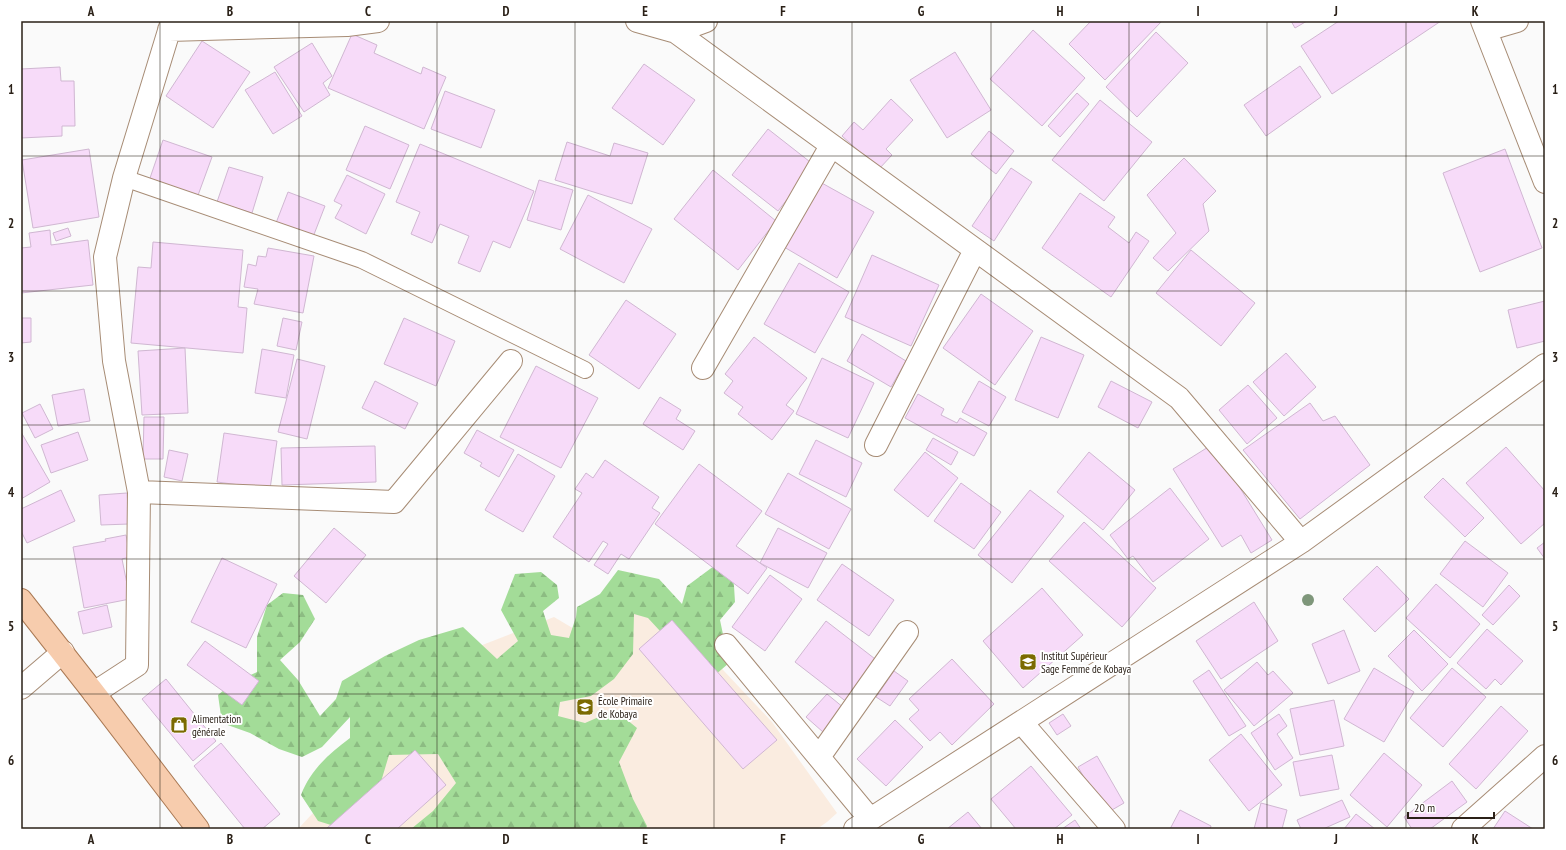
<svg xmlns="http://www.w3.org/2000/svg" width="1566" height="850" font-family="'PT Sans Narrow',sans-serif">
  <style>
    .built { fill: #faece0 }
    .forest { fill: url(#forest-firs) }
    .building { fill: #f7dbf9; stroke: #d0b7d2 }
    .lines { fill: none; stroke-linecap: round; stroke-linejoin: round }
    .service-casing { stroke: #a78c75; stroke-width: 18 }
    .minor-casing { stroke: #a78c75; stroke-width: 24 }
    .primary-casing { stroke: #ab7a55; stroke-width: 24 }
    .service { stroke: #fff; stroke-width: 16 }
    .minor { stroke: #fff; stroke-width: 22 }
    .primary { stroke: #f7ccad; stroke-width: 22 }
    .tree { fill: #7e967a }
    .grid { fill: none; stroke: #2a2017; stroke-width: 1; stroke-opacity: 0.55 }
    .labels { text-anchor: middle; stroke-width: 4; stroke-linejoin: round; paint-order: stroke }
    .poi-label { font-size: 11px; fill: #2a2017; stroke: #fff; text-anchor: start }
    .neatline { fill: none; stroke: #2a2017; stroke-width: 1.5 }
    .grid-label { font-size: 13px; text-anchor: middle; font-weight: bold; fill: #2a2017 }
  </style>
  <defs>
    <pattern id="forest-firs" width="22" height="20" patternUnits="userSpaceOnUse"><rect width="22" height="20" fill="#a3dc98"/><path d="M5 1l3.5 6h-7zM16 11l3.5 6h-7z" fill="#8cbc82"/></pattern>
  </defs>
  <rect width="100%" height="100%" fill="#fafafa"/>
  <path class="built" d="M631,572l141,150 65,91 -10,9 -10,7h-519l128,-137 46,-43 82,-32 27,16z"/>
  <path class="forest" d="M714,566l19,4 2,32 -15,18 9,43 -29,25 -17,-32 -35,-38 -14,-4 -1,40 -19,25 -23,17 -31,6 -2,14 27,7 30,-13 22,18 -18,34 14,37 14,27 -1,3h-235l22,-18 23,-28 -18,-29 -49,1 -12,40 -33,34 -26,-8 -17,-26c10,-26 28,-41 49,-57v-21l-28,30 -20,10 -23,-8 -29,-16 -28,-10 -4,-28 13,-11 26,-12v-35l10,-32 16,-12 20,2 12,24 -15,23 -20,18 18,20 22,36 16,-17 6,-18 43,-25 34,-16 44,-13 34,32 21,-18 -17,-31 14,-36 26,-2 16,13 2,13 -16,13 8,24 18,3 7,-21 1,-10 23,-13 18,-24 41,9 23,25 5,-18z"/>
  <path class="building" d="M1091,21h71l-57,59 -36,-36z
    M1291,21h16l-12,7z
    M1339,21h102l-109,73 -31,-48z
    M1033,30l52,48 -43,48 -52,-47z
    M1156,32l32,31 -51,54 -31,-30z
    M352,34l25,11 -3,8 47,21 2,-7 23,10 -22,52 -96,-41z
    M202,41l48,31 -37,56 -47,-32z
    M312,43l20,33 -9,7 7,12 -26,17 -30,-45z
    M955,52l36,58 -44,28 -37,-58z
    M644,64l51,36 -32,45 -51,-37z
    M1300,66l21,31 -55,39 -22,-31z
    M60,67l1,14h13l1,45h-13v10l-41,2v-69z
    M275,72l27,44 -29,18 -28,-44z
    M445,91l50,19 -14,38 -50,-19z
    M1077,93l12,11 -29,33 -12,-11z
    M891,99l22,21 -27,29 6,6 -13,14 -37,-33 12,-14 9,8z
    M1100,100l52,42 -48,59 -52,-41z
    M365,126l44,19 -19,44 -44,-19z
    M768,129l46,36 -36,46 -46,-36z
    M989,131l25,20 -18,23 -25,-20z
    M163,140l49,17 -15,41 -48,-17z
    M567,142l43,14 4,-13 34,10 -16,51 -77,-24z
    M420,144l114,47 -24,57 -17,-7 -13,31 -22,-9 11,-27 -29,-12 -8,19 -21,-9 9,-22 -24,-10z
    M89,149l10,68 -66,11 -11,-68z
    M1505,149l37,99 -62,24 -37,-99z
    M1184,158l32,33 -13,13 6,27 -41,40 -15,-13 23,-25 -29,-38z
    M229,167l34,10 -11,36 -35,-11z
    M1011,168l21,14 -38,59 -22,-15z
    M713,170l63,51 -38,49 -64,-51z
    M347,175l38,19 -19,40 -31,-16 7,-13 -8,-4z
    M539,180l34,10 -12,40 -34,-10z
    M820,182l54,30 -37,66 -53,-31z
    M288,192l37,14 -12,31 -37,-14z
    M1080,193l35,24 -7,10 21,16 7,-11 13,9 -38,56 -69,-49z
    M588,195l64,34 -28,54 -64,-34z
    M68,228l3,8 -15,5 -3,-8z
    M50,230l1,15 37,-5 5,45 -72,8v-45l10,-1 -2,-14z
    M153,242l90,8 -5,57 9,1 -4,45 -112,-10 7,-76 13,1z
    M268,248l46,8 -11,57 -49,-9 4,-15 -14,-2 4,-23 8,2 2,-10 8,1z
    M1191,250l64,53 -34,43 -65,-53z
    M872,255l67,30 -28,61 -66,-29z
    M799,263l50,29 -34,61 -51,-29z
    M981,294l52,37 -38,54 -52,-37z
    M626,300l50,34 -37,55 -50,-34z
    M1545,301v40l-28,7 -9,-38z
    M21,318h10v24l-10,1z
    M283,318l19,4 -6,28 -19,-4z
    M404,318l51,23 -19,45 -52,-22z
    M862,334l44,27 -15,26 -44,-26z
    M754,337l53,41 -21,27 8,6 -22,29 -34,-26 5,-7 -19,-14 9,-12 -8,-7z
    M1041,337l43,18 -26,63 -43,-18z
    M185,348l3,65 -46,2 -4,-64z
    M262,349l32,6 -8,43 -31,-5z
    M1286,353l30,34 -32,29 -31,-34z
    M822,358l52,25 -26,55 -52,-24z
    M297,359l28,7 -18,73 -29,-7z
    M536,366l62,32 -37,70 -61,-31z
    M375,381l43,22 -13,26 -43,-21z
    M979,381l27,16 -17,29 -27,-14z
    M1111,381l41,21 -14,26 -40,-21z
    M1248,385l29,33 -30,26 -28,-34z
    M84,389l6,32 -32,5 -6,-31z
    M918,394l26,15 -3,6 16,8 3,-5 27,15 -13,23 -69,-38z
    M660,397l21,13 -5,9 19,12 -12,19 -40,-26z
    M1310,403l13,18 12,-5 35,49 -70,54 -57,-69z
    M40,404l13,25 -18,9 -13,-25z
    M144,417h20l-1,42h-20z
    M477,430l37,20 -15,27 -19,-11 2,-3 -18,-10z
    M21,432l29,50 -29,17z
    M78,432l10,28 -37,13 -10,-28z
    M224,433l53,8 -7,48 -53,-7z
    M933,438l25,14 -7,13 -25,-15z
    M816,440l46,23 -16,34 -47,-23z
    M1213,444l59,96 -21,13 -10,-18 -19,12 -49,-78z
    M375,446l1,36 -94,3 -1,-37z
    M1506,447l39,44v32l-24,21 -55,-61z
    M169,450l19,4 -6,27 -18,-4z
    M925,452l33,26 -30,39 -34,-27z
    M1089,452l46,38 -32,40 -46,-38z
    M518,454l37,22 -32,56 -38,-22z
    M605,460l54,37 -7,11 8,5 -31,46 -8,-5 -13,20 -14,-9 14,-21 -5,-3 -14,21 -36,-25 29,-44 -7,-4 11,-16 7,5z
    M699,464l63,47 -26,35 31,22 -19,26 -93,-70z
    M788,473l63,36 -22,40 -64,-35z
    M1443,478l41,40 -19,19 -41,-40z
    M961,483l40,29 -27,37 -40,-28z
    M1170,488l39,51 -56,43 -20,-26 -5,3 -18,-24z
    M61,490l14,31 -48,22 -6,-12v-22z
    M1030,490l34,26 -52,67 -34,-28z
    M127,493l2,31 -28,1 -2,-30z
    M1084,522l72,66 -34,39 -73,-66z
    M334,528l32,27 -40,48 -32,-27z
    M778,528l49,25 -19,35 -48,-25z
    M126,535l4,22 -8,2 8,40 -46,9 -11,-61 33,-6 -1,-2z
    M1465,541l43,32 -25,34 -43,-33z
    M1545,542v17l-8,-11z
    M222,558l55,26 -31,64 -55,-26z
    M842,564l52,36 -25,36 -52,-36z
    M1377,566l32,33 -34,33 -32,-33z
    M770,575l32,24 -37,52 -33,-24z
    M1436,584l44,40 -30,34 -44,-40z
    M1509,585l11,11 -27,29 -11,-10z
    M1042,588l41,47 -60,53 -40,-47z
    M1254,602l24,39 -57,38 -25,-38z
    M107,605l5,22 -29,7 -5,-22z
    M672,620l105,120 -34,29 -104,-120z
    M826,621l53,41 -31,41 -53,-41z
    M1487,629l36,32 -22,24 -6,-6 -9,10 -29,-26z
    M1344,630l16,41 -32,13 -16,-40z
    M1414,630l34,34 -26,27 -34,-35z
    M205,641l54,40 -17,24 -55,-40z
    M952,659l42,45 -42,41 -12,-13 -10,9 -21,-22 10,-9 -10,-11z
    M1257,662l11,13 5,-4 20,22 -39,33 -30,-36z
    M1374,668l40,24 -30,50 -40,-23z
    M1452,668l34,29 -43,50 -33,-29z
    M1209,670l37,56 -17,10 -36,-55z
    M894,671l14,10 -18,25 -14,-9z
    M166,679l50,62 -23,20 -51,-62z
    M827,694l17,14 -21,24 -17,-15z
    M1334,700l10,46 -44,9 -10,-46z
    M1501,706l27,25 -52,58 -27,-25z
    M1063,714l8,12 -14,9 -8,-12z
    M1279,714l8,12 -10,8 16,24 -18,12 -24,-37z
    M895,720l28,27 -37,39 -29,-27z
    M1241,734l41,51 -33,26 -40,-51z
    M221,743l59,71 -18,15h-17l-51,-63z
    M415,750l31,35 -49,44h-71z
    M1384,753l38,32 -35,42 -37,-32z
    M1332,755l7,34 -39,7 -7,-34z
    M1097,756l27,47 -19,11 -27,-47z
    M1031,766l41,49 -18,14h-38l-25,-30z
    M1452,781l15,21 -37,27h-18l-8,-12z
    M1342,800l8,17 -27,12h-22l-4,-9z
    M1261,803l26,7 -5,19h-28z
    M1180,810l31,16 -1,3h-40z
    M1505,811l28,18h-40z
    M968,812l14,17h-35z
    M1356,814l19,15h-31z
    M1075,820l6,9h-19z"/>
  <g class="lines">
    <g class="service-casing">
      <path id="service" d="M124,178l238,82 223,110"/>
    </g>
    <g class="minor-casing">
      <path id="minor" d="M637,21l39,11 503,366 122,144
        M1482,21l63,161
        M169,30l178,-5 31,-4
        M1486,30l31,-9
        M676,32l30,-11
        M703,368l128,-222
        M876,445l99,-195
        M139,492l255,10 117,-141
        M726,645l144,174
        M21,688l42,-36
        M94,693l43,-28 2,-173 -25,-131 -9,-104 19,-79 48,-157
        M1022,723l92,106
        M819,757l88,-125
        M855,829l446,-287 244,-177
        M1463,829l82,-73"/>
    </g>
    <g class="primary-casing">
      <path id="primary" d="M21,600l73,93 104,136"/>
    </g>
    <use href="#service" class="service"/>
    <use href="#minor" class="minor"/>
    <use href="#primary" class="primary"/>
  </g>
  <circle class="tree" cx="1308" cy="600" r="6"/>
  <path class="grid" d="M160,21v808M299,21v808M437,21v808M575,21v808M714,21v808M852,21v808M991,21v808M1129,21v808M1267,21v808M1406,21v808M21,156h1524M21,291h1524M21,425h1524M21,559h1524M21,694h1524"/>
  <defs>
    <g id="university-square" transform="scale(0.9)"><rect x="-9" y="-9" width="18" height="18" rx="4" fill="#7b6a01" stroke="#fff"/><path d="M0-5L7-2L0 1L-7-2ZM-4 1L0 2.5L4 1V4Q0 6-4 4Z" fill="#fff"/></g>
    <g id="school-square" transform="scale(0.9)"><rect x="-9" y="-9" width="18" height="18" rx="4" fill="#7b6a01" stroke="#fff"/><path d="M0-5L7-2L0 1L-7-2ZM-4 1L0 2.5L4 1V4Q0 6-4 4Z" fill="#fff"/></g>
    <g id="shop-square" transform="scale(0.9)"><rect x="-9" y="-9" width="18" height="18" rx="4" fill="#7b6a01" stroke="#fff"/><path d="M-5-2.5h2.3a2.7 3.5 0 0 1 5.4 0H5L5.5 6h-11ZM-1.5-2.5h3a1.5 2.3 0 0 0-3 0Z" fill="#fff"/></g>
  </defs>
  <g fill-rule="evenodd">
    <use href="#university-square" x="1028" y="662"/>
    <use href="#school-square" x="585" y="707"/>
    <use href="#shop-square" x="179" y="725"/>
  </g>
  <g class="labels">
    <g class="poi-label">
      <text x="1041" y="660">Institut Supérieur<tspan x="1041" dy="13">Sage Femme de Kobaya</tspan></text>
      <text x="598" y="705">École Primaire<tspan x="598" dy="13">de Kobaya</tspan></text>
      <text x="192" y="723">Alimentation<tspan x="192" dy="13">générale</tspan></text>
    </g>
  </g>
  <rect width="1566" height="850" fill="none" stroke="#ffffff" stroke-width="44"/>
  <path d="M1408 812v6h86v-6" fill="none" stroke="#2a2017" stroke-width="2"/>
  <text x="1414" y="812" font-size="12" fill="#2a2017" stroke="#ffffff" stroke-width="3" paint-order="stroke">20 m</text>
  <rect x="22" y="22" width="1522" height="806" class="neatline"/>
  <g class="grid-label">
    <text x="91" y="16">A</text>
    <text x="230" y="16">B</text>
    <text x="368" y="16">C</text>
    <text x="506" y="16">D</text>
    <text x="645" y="16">E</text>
    <text x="783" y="16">F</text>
    <text x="921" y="16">G</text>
    <text x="1060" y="16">H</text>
    <text x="1198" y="16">I</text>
    <text x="1336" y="16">J</text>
    <text x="1475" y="16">K</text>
    <text x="11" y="94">1</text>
    <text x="1555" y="94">1</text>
    <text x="11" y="228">2</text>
    <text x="1555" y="228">2</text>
    <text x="11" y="362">3</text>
    <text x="1555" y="362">3</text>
    <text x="11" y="497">4</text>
    <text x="1555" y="497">4</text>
    <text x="11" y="631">5</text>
    <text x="1555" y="631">5</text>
    <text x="11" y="765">6</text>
    <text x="1555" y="765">6</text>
    <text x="91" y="844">A</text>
    <text x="230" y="844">B</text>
    <text x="368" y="844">C</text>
    <text x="506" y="844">D</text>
    <text x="645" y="844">E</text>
    <text x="783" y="844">F</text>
    <text x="921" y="844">G</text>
    <text x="1060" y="844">H</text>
    <text x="1198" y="844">I</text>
    <text x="1336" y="844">J</text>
    <text x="1475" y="844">K</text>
  </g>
</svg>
